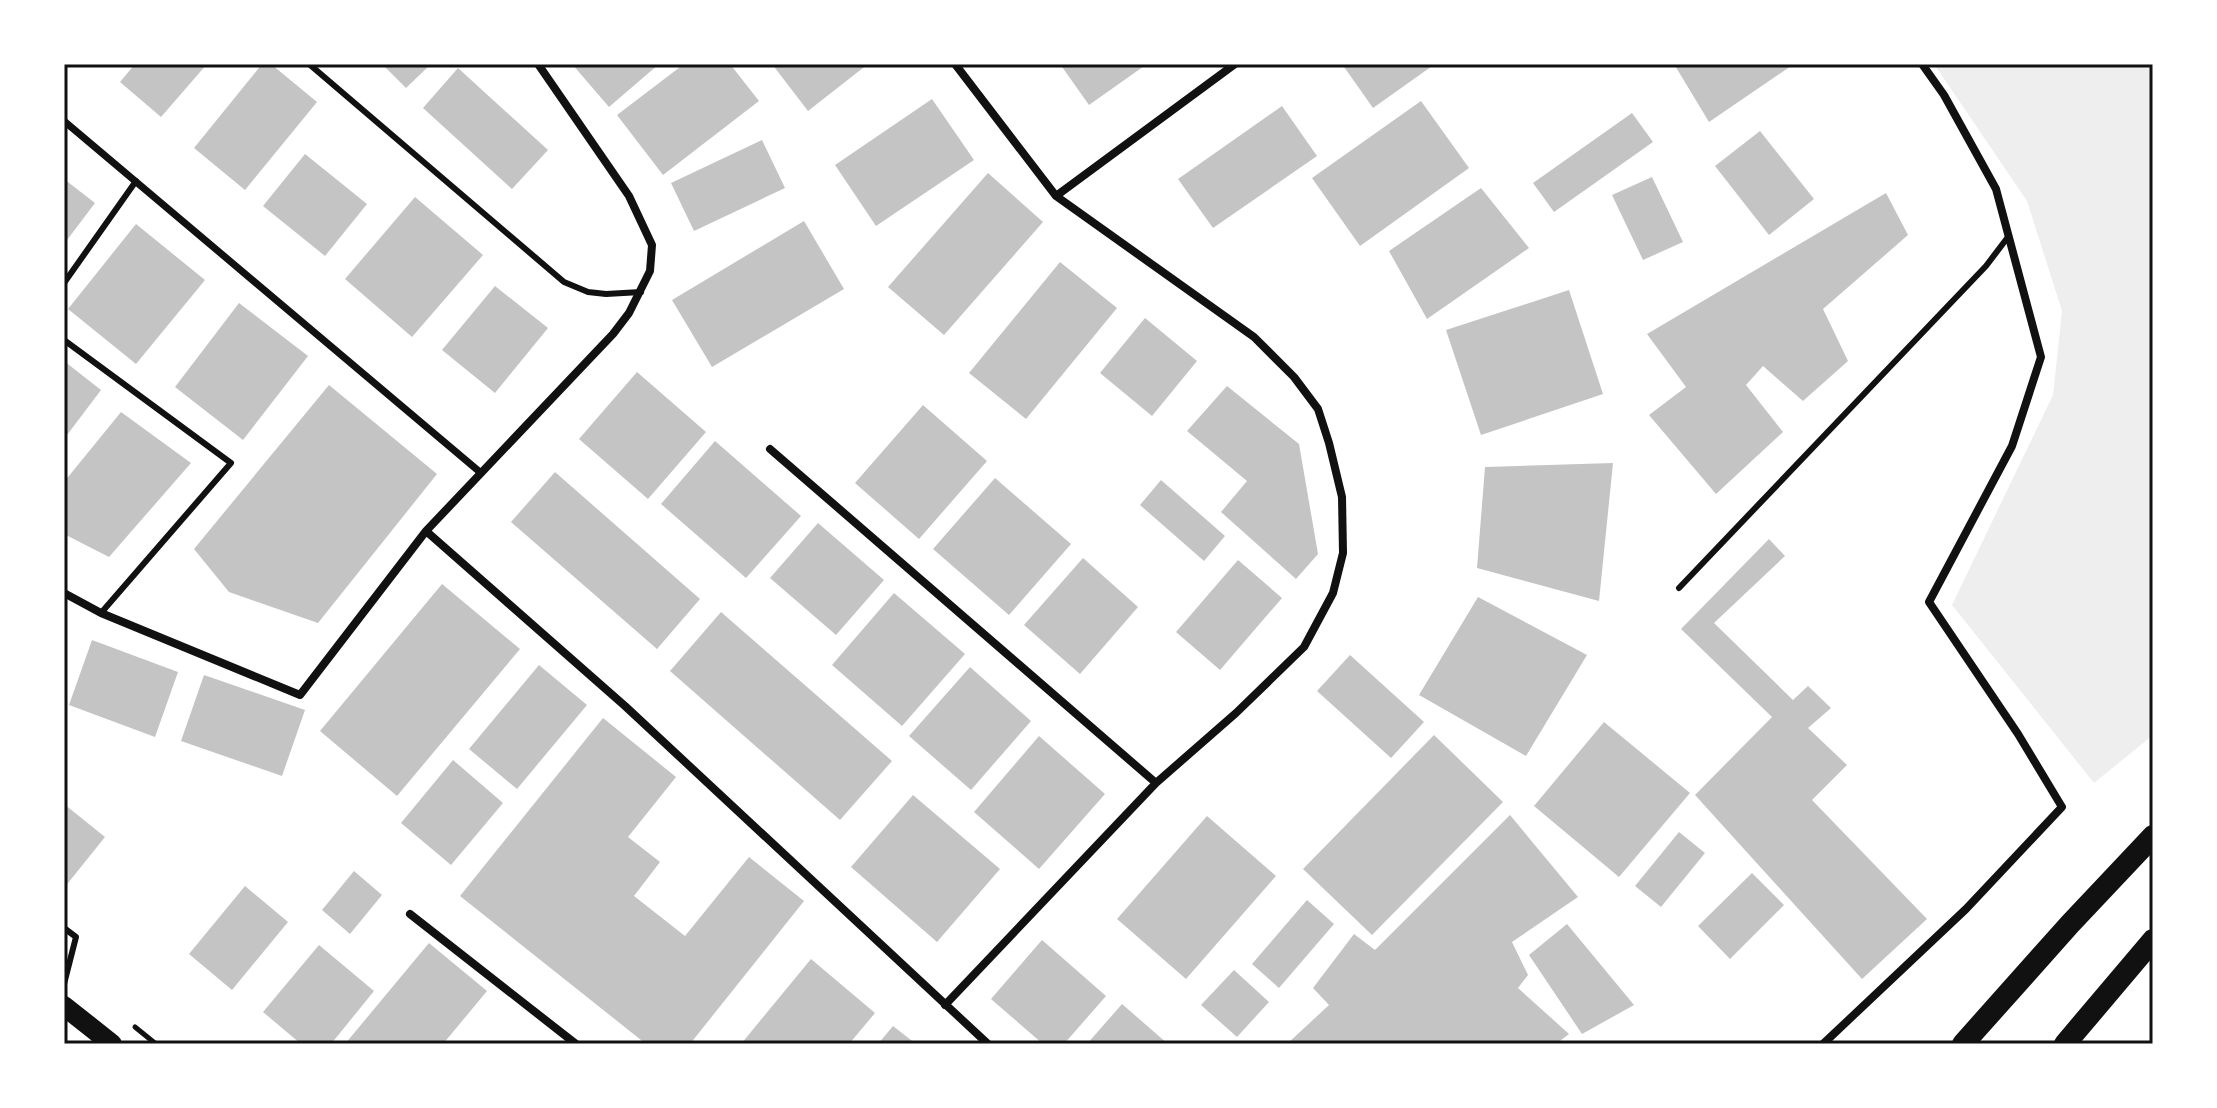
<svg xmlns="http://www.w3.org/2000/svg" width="2217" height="1108" font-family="Raleway,sans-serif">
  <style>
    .green { fill: #eee }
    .building { fill: #c4c4c4 }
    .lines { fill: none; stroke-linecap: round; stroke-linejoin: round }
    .path { stroke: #111; stroke-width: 5 }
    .service { stroke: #111; stroke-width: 6 }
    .pedestrian { stroke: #111; stroke-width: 7 }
    .minor { stroke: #111; stroke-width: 8 }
    .primary { stroke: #111; stroke-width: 20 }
    .trunk { stroke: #111; stroke-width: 22 }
    .neatline { fill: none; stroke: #111; stroke-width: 3 }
  </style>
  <rect width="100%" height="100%" fill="#fff"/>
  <path class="green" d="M1934,64h219v671l-59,48 -142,-178 101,-210 9,-84 -35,-110z"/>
  <path class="building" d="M135,64h72l-46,53 -41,-35z
    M262,64h9l46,38 -72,88 -51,-42z
    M382,64h49l-25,24z
    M572,64h87l-50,43z
    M684,64h46l29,37 -96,74 -46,-60z
    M772,64h96l-60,47z
    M1060,64h87l-58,41z
    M1342,64h93l-62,44z
    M1674,64h120l-85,58z
    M458,68l90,82 -36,39 -89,-81z
    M932,99l42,61 -98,66 -41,-61z
    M1421,101l48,67 -109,78 -48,-68z
    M1282,106l35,50 -104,72 -35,-49z
    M1632,113l21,29 -99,70 -21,-29z
    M1760,131l54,68 -45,36 -54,-69z
    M762,140l23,48 -91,43 -23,-48z
    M305,154l62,50 -42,52 -62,-50z
    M988,173l55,49 -99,113 -56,-48z
    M1652,177l31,65 -40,18 -31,-65z
    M64,179l31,24 -31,41z
    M1481,188l48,60 -102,71 -38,-68z
    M1886,193l22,42 -85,74 25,52 -45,40 -40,-35 -17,19 37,47 -67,62 -67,-79 37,-28 -39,-53z
    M415,197l68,58 -71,82 -67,-58z
    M804,221l40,68 -132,78 -40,-67z
    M136,224l69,56 -69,84 -68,-55z
    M1060,262l57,46 -91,111 -57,-46z
    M495,286l53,42 -53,65 -53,-43z
    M1569,290l34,104 -122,41 -35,-105z
    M239,303l69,53 -65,84 -68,-53z
    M1145,318l52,43 -45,55 -52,-43z
    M64,361l37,29 -37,49z
    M637,372l69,60 -58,67 -69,-60z
    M329,385l108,89 -119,149 -89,-31 -35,-43z
    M1227,386l72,58 19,110 -22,25 -75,-67 26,-31 -60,-50z
    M923,405l64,56 -68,78 -64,-56z
    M121,412l70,51 -82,94 -45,-23v-52z
    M715,441l86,75 -55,62 -85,-74z
    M1613,463l-14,138 -122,-33 8,-101z
    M555,472l145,127 -43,50 -146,-127z
    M995,478l76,66 -62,71 -76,-66z
    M1161,480l64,56 -21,25 -64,-56z
    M818,523l66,57 -48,55 -66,-57z
    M1769,539l16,17 -71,67 79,77 15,-14 23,22 -23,20 39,37 -35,35 115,119 -65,60 -167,-184 77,-78 -91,-88z
    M1083,558l55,49 -58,67 -56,-49z
    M1238,560l44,38 -62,72 -44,-38z
    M442,584l78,65 -123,147 -77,-65z
    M894,593l71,61 -63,72 -70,-61z
    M1478,597l109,58 -61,101 -107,-61z
    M721,612l171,149 -52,59 -170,-149z
    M92,640l86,32 -23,65 -86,-32z
    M1350,655l74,67 -33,36 -74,-67z
    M539,665l48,40 -70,84 -48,-40z
    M970,667l61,54 -60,69 -62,-54z
    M204,675l101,35 -23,66 -101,-35z
    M603,718l73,59 -48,60 32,25 -26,34 51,40 64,-79 55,44 -114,143h-44l-186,-148z
    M1604,722l86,71 -71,84 -85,-71z
    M1434,735l69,67 -131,133 -69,-66z
    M1039,736l66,58 -66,75 -65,-57z
    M453,760l50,43 -52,62 -50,-42z
    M913,795l87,74 -63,73 -86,-75z
    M64,804l41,33 -41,51z
    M1510,815l68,82 -66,45 16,33 -10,13 51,46 -13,10h-269l42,-39 -16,-17 41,-54 21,16z
    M1207,816l69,60 -90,103 -69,-60z
    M1679,832l26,21 -44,54 -26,-21z
    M354,871l28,24 -32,39 -28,-24z
    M1752,873l32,32 -54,54 -32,-33z
    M245,886l43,36 -56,68 -43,-36z
    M1307,900l27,24 -55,64 -27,-24z
    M1567,924l67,81 -52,29 -53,-79z
    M1042,940l64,56 -42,48h-21l-52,-45z
    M429,943l58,48 -44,53h-98z
    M319,945l55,46 -43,53h-30l-38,-32z
    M811,959l64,54 -26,31h-108z
    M1234,970l35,32 -32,35 -36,-32z
    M1122,1004l46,40h-81z
    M893,1026l23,18h-38z"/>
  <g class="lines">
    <path class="path" d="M135,1027l21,17"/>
    <path class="service" d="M309,64l255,218 24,10 18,2 35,-2
      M64,283l72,-102
      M64,340l167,123 -130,150
      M1679,588l307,-322 22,-29
      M64,928l12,9 -12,47"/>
    <path class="pedestrian" d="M64,121l417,352"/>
    <path class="minor" d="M1056,196l179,-132
      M770,449l386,334
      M426,531l199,175 363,338
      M64,593l37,20 199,82 126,-164 187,-197 16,-21 21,-42 2,-26 -23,-49 -91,-132
      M410,914l166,130
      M945,1005l211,-222 80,-70 68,-66 29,-54 10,-40 -1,-56 -13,-54 -11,-34 -24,-32 -40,-40 -198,-141 -101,-132
      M1823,1044l143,-135 96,-102 -44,-73 -89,-132 83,-156 29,-89 -45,-168 -52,-94 -22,-31"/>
    <path class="primary" d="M64,1006l48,38"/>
    <path class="trunk" d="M1963,1044l107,-120 83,-88
      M2065,1044l88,-104"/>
  </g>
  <rect width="2217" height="1108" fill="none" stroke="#ffffff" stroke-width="132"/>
  <rect x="66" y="66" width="2085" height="976" class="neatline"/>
</svg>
